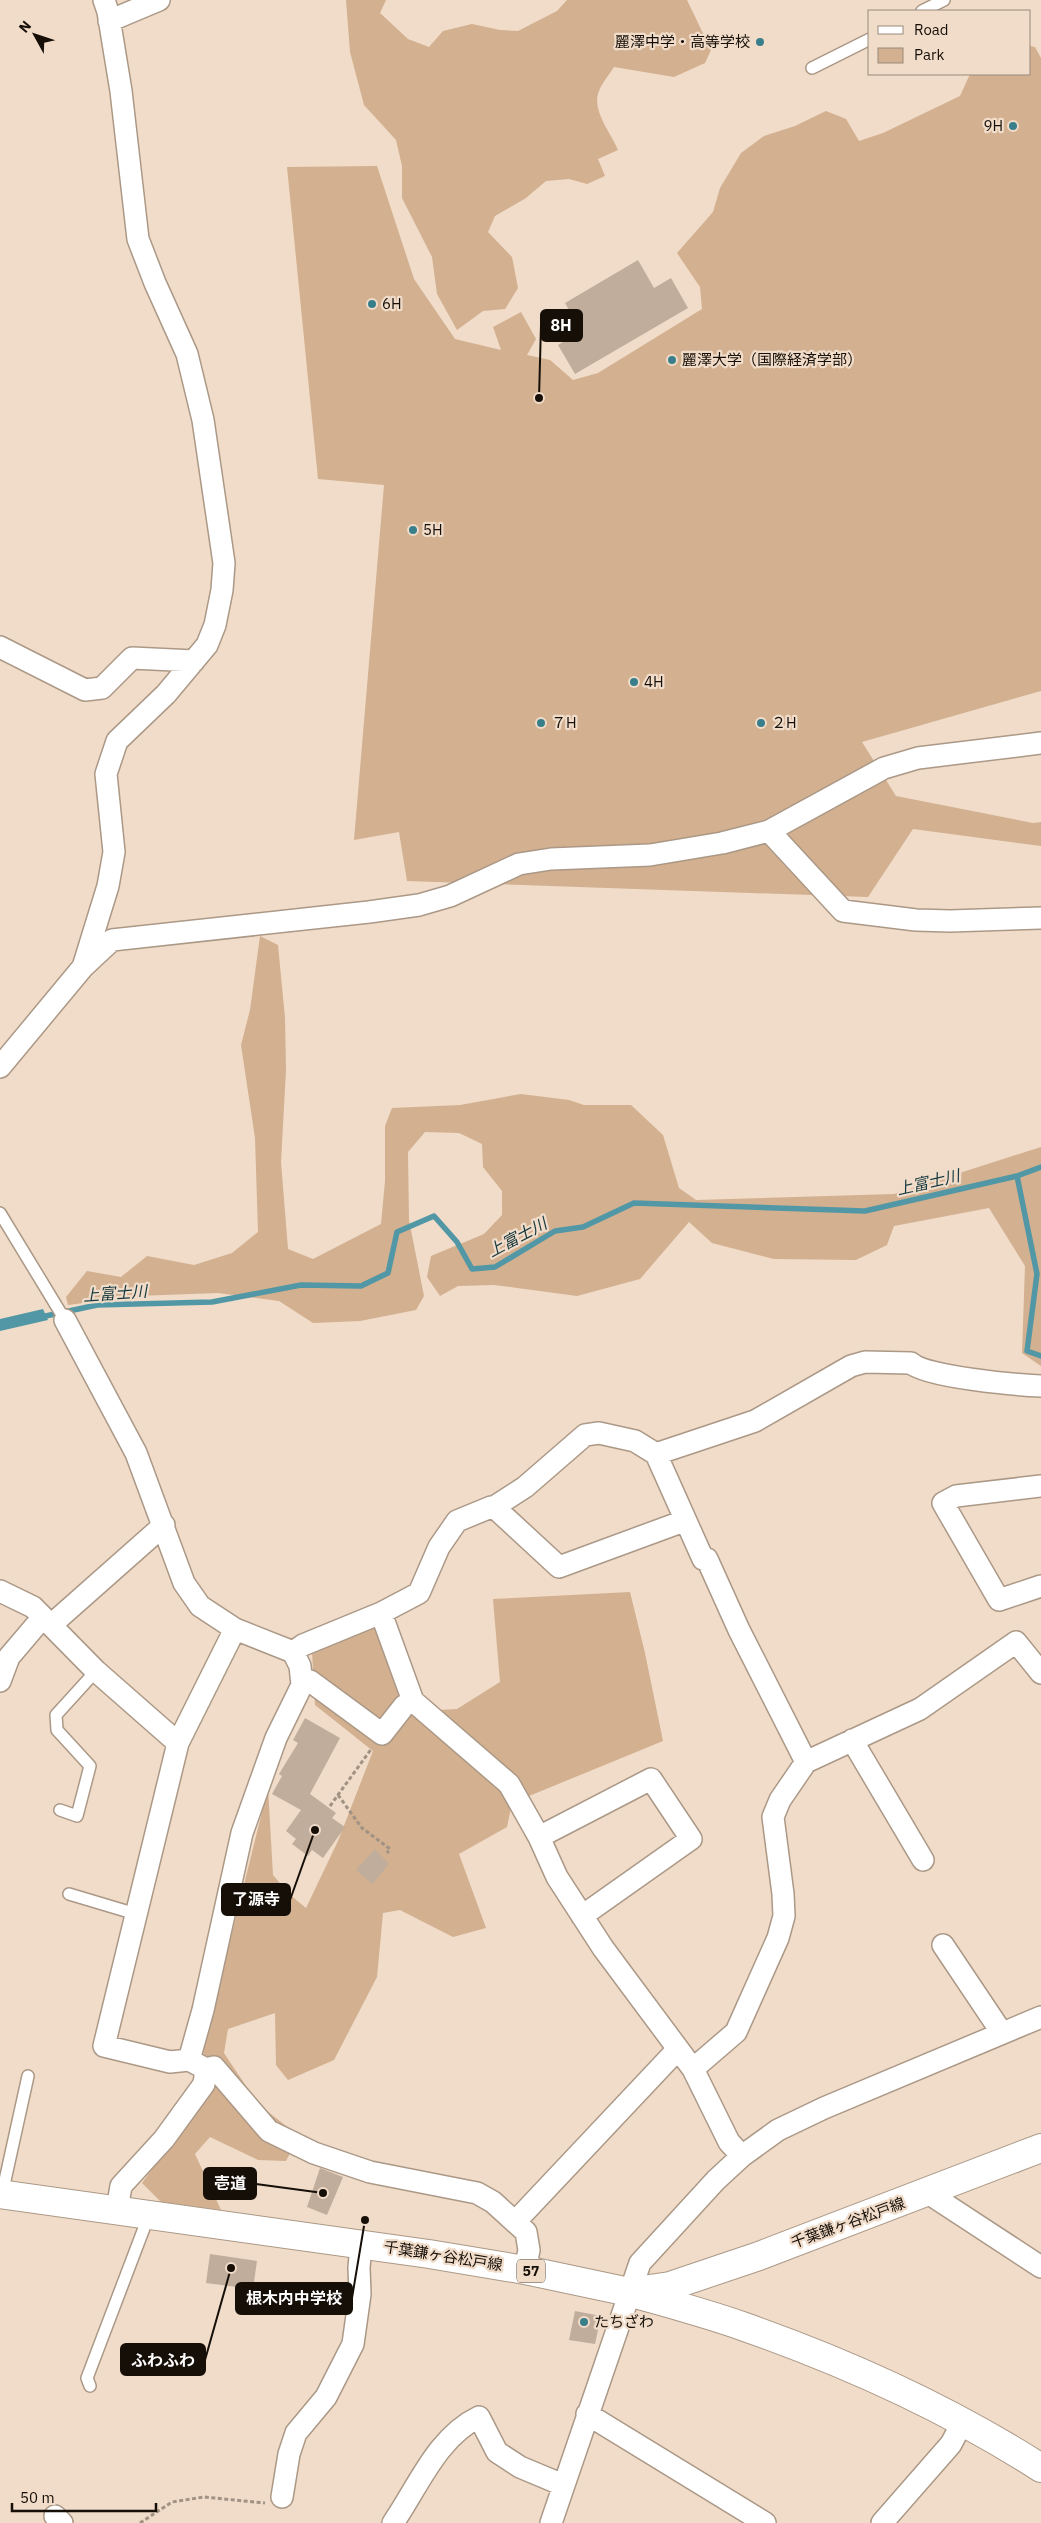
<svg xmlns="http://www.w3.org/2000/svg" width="1041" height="2523" font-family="'IBM Plex Sans','Noto Sans JP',sans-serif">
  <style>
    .green { fill: #d2b090 }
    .water { fill: #5197a5 }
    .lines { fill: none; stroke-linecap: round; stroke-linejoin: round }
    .stream { stroke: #5197a5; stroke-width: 5.5 }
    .building { fill: #c1ad9b }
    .lane-casing { stroke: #ab9886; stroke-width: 14 }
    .street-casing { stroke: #ab9886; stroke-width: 24 }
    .secondary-casing { stroke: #ab9886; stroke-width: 30 }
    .primary-casing { stroke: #ab9886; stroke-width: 30 }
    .path { stroke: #a19283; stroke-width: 3; stroke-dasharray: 4 2.5; stroke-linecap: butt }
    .lane { stroke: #fff; stroke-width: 11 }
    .street { stroke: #fff; stroke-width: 21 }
    .secondary { stroke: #fff; stroke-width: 28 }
    .primary { stroke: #fff; stroke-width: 28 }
    .poi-dot { fill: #397e8b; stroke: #f0dcc9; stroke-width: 2 }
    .labels { text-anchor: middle; stroke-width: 4.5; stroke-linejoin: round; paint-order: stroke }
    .shield { fill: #f0dcc9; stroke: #574c42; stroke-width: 1 }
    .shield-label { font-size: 14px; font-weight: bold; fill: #160f08 }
    .poi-label { font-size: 15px; fill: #160f08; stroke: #f0dcc9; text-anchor: start }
    .street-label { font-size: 15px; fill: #160f08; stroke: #f0dcc9 }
    .water-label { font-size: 16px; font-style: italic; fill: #14373d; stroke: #f0dcc9 }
    .leader { fill: none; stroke: #160f08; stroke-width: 2 }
    .callout-dot { fill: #160f08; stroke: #f0dcc9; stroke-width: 2 }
    .callout { fill: #160f08; stroke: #160f08; stroke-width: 2 }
    .callout-label { font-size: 16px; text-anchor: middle; font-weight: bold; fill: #fff }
  </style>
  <rect width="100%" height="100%" fill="#f0dcc9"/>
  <path class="green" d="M346,0h40l-6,13 28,26 21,8 14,-16 29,-7 28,6 18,1 39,-20 10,-11h120l24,50 -6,13 -31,14 -60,-10c-5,8 -12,16 -15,24 -8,19 12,42 19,59l-20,9 7,17 -18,8 -18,-5 -23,2 -20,17 -31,18 -7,16 24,25 6,31 -13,21 -22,2 -26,19 -20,-36 -5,-37 -30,-59v-32l-6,-26 -32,-35 -14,-53z
    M1030,46l5,1 6,11v633l-179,51 34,54 137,27 8,-1v24l-128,-17 -45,68 -461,-16 -8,-49 -45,8 30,-355 -66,-6 -31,-312 90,-1 37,113 41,60 46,11 -8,-23 28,-15 15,27 -9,16 23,5 23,20 25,-7 104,-64 -2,-22 -23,-34 36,-41 7,-24 21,-35 23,-17 31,-10 31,-15 20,8 13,22 24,-8 77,-37 10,-22h60z
    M260,936l18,9 7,73 1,52 -5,92 7,87 25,10 68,-35 4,-43v-55l7,-18 68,-3 61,-11 48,6 15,5h47l32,30 16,53 17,12 198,-6 147,-47v219l-19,-13 3,-87 -36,-58 -95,18 -7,19 -31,15 -82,-1 -62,-16 -23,-21 -49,57 -63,17 -83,-11 -36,1 -18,10 -13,-19 4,-21 53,-22 18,-19v-24l-19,-24 -1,-23 -23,-11 -34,-1 -17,20 1,68 15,76 -8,14 -56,11 -47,2 -34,-22 -61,-8 -82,3 -68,9 -2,-8 21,-26 34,6 26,-21 47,9 38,-12 26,-21 -3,-94 -14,-93 9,-35z
    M630,1592l15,61 18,88 -151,62 -5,24 -48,27 27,74 -33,9 -53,-27 -17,3 -6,64 -43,83 -46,20 -12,-15 -1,-52 -47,16 -4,24 34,51 41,32 -13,25 -28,-1 -48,-23 -15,17 26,56 -60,-8 -19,-19 67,-93 -6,-41 65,-261 5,87 16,19 17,14 32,-67 35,-90 -58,-46 -3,-53 67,-26 24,86 54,-3 43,-27 -7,-83z"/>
  <path class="water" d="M43,1309l5,11 -48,11v-12z"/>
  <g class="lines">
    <path class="stream" d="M1017,1176l24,-9
      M41,1317l56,-12 115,-3 89,-17 60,1 27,-13 9,-41 37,-16 23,26 15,27 23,-2 60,-36 28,-4 51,-24 231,8 152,-35 20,98 -10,77 14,5"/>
  </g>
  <path class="building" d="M638,260l16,28 17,-10 17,30 -113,66 -17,-29 23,-14 -16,-28z
    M305,1718l35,20 -30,56 26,19 -4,5 13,9 -22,31 -11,-8 -4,6 -16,-12 4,-5 -10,-8 15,-21 -29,-16 10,-18 -3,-2 19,-31 -5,-3z
    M375,1849l14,15 -17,20 -16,-14z
    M320,2168l23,9 -16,38 -20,-8z
    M210,2254l47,7 -4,28 -47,-6z
    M575,2311l26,5 -6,28 -26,-4z"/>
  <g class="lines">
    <g class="lane-casing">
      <path id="lane" d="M922,11l22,-11
        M812,68l58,-29
        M0,1213l65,107
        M60,1810l17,6 13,-50 -33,-36 -1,-15 40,-44
        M69,1894l67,20
        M2,2194l26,-118
        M90,2386l-3,-8 62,-163"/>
    </g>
    <g class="street-casing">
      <path id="street" d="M109,21l50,-21
        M0,647l85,43 17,-2 30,-30 62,3
        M769,831l74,80 73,9 34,1 91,-3
        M83,967l25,-81 6,-34 -8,-78 11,-33 49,-47 41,-49 8,-20 7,-35 2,-27 -21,-143 -16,-66 -32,-71 -17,-44 -17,-148 -13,-79 -4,-12
        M0,1067l83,-100 29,-27 257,-28 50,-7 31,-9 69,-32 32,-5 99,-4 72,-12 47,-12 115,-63 34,-10 123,-15
        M65,1320l71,133 48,130 16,23 35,23 58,23 7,14 2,19 -26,53 -34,95 -39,177 -14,50
        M656,1454l99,-33 96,-55 14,-4 46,1c15,14 106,22 130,23
        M1041,1486l-85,10 -13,7 56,97 42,-14
        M684,1521l-125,46 -65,-60 31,-20 60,-52 14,-2 36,8 21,13 47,105h4l32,71 67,132
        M0,1591l33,16 63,64 82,72
        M381,1613l32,88 96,83 30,53 18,40 46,71 90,121 36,73 13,14
        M51,1625l113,-100
        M235,1629l-57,114 -74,303 66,16 19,-2 17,9 8,-2 55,64 45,22 56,19 107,21 16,9 33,30 3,18 -4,20
        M293,1652l10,-7 78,-32 38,-20 20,-46 18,-26 34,-14h3
        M302,1680l8,1 72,53 22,-28 9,-5
        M0,1681l9,-24 34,-40
        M852,1740l71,120
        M539,1837l112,-58 40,60 -109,77
        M943,1945l59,88
        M693,2069l43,-37 42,-94 6,-22 -1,-22 -10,-77 7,-17 26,-38 114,-53 96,-67 25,31
        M928,2193l113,74
        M117,2210l4,-24 43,-47 40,-55 2,-15
        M515,2222l163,-173
        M587,2414l178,109
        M282,2497l7,-43 7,-21 30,-36 27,-53 7,-50 -1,-26 2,-24
        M55,2516l7,7
        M393,2523c25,-36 44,-86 86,-106l18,35 23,15 43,18
        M551,2523l89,-260 76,-83 26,-24 36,-26 46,-22 217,-91
        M882,2523l69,-79 11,-21"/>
    </g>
    <g class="secondary-casing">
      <path id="secondary" d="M629,2292c38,11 76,21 113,34 103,36 207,83 299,142"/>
    </g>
    <g class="primary-casing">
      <path id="primary" d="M0,2194l429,60 96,16 104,22 41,-6 89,-30 282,-108"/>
    </g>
    <path class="path" d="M338,1795l24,33 28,21 -3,4
      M330,1806l42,-58
      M140,2523l32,-21 32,-5 61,6"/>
    <use href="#lane" class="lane"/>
    <use href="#street" class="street"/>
    <use href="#secondary" class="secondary"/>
    <use href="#primary" class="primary"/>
  </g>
  <g class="poi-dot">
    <circle cx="760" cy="42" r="5"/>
    <circle cx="1013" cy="126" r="5"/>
    <circle cx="372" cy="304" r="5"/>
    <circle cx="672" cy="360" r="5"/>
    <circle cx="413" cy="530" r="5"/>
    <circle cx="634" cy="682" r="5"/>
    <circle cx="541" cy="723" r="5"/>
    <circle cx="761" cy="723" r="5"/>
    <circle cx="584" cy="2322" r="5"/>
  </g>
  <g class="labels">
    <rect class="shield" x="517" y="2259.5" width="28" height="23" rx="4"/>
    <g class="shield-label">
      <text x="531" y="2276">57</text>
    </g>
    <g class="poi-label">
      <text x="750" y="47" text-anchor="end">麗澤中学・高等学校</text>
      <text x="1003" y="131" text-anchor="end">9H</text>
      <text x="382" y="309">6H</text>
      <text x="682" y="365">麗澤大学（国際経済学部）</text>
      <text x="423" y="535">5H</text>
      <text x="644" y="687">4H</text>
      <text x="551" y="728">７H</text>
      <text x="771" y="728">２H</text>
      <text x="594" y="2327">たちざわ</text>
    </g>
    <g class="street-label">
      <text transform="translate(848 2223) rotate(-20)" y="5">千葉鎌ヶ谷松戸線</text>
      <text transform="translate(443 2256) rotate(9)" y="5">千葉鎌ヶ谷松戸線</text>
    </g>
    <g class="water-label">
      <text transform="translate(928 1182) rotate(-13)" y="6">上富士川</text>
      <text transform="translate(517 1237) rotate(-28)" y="6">上富士川</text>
      <text transform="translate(115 1293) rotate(-4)" y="6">上富士川</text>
    </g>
  </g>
  <path class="leader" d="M539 398L541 325M315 1830L290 1900M323 2193L256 2184M365 2220L352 2298M231 2268L205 2360"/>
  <g class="callout-dot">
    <circle cx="539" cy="398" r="5"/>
    <circle cx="315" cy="1830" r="5"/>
    <circle cx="323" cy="2193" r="5"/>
    <circle cx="365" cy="2220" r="5"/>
    <circle cx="231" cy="2268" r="5"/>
  </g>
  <g class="callout">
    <rect x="541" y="310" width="41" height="31" rx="5"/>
    <rect x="222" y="1884" width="68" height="31" rx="5"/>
    <rect x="204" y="2168" width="52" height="31" rx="5"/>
    <rect x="236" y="2283" width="116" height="31" rx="5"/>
    <rect x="121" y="2344" width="84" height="31" rx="5"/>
  </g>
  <g class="callout-label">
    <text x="561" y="331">8H</text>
    <text x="256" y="1905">了源寺</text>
    <text x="230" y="2189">壱道</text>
    <text x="294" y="2304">根木内中学校</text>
    <text x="163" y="2366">ふわふわ</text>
  </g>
  <rect x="868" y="10" width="162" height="65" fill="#f0dcc9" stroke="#998a7c"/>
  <rect x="878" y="26" width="25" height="8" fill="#ffffff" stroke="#998a7c"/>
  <text x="914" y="35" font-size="15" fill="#160f08">Road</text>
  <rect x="878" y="48" width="25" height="15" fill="#d2b090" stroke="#998a7c"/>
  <text x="914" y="60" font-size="15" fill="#160f08">Park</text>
  <g transform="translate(35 35) rotate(310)" stroke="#f0dcc9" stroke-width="4" paint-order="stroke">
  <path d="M0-4L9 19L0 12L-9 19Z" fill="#160f08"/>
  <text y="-8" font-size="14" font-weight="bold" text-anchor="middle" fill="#160f08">N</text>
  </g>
  <path d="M12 2503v8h144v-8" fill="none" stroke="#160f08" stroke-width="2.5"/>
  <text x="20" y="2503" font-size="15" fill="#160f08" stroke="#f0dcc9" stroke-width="4" paint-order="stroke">50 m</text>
</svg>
